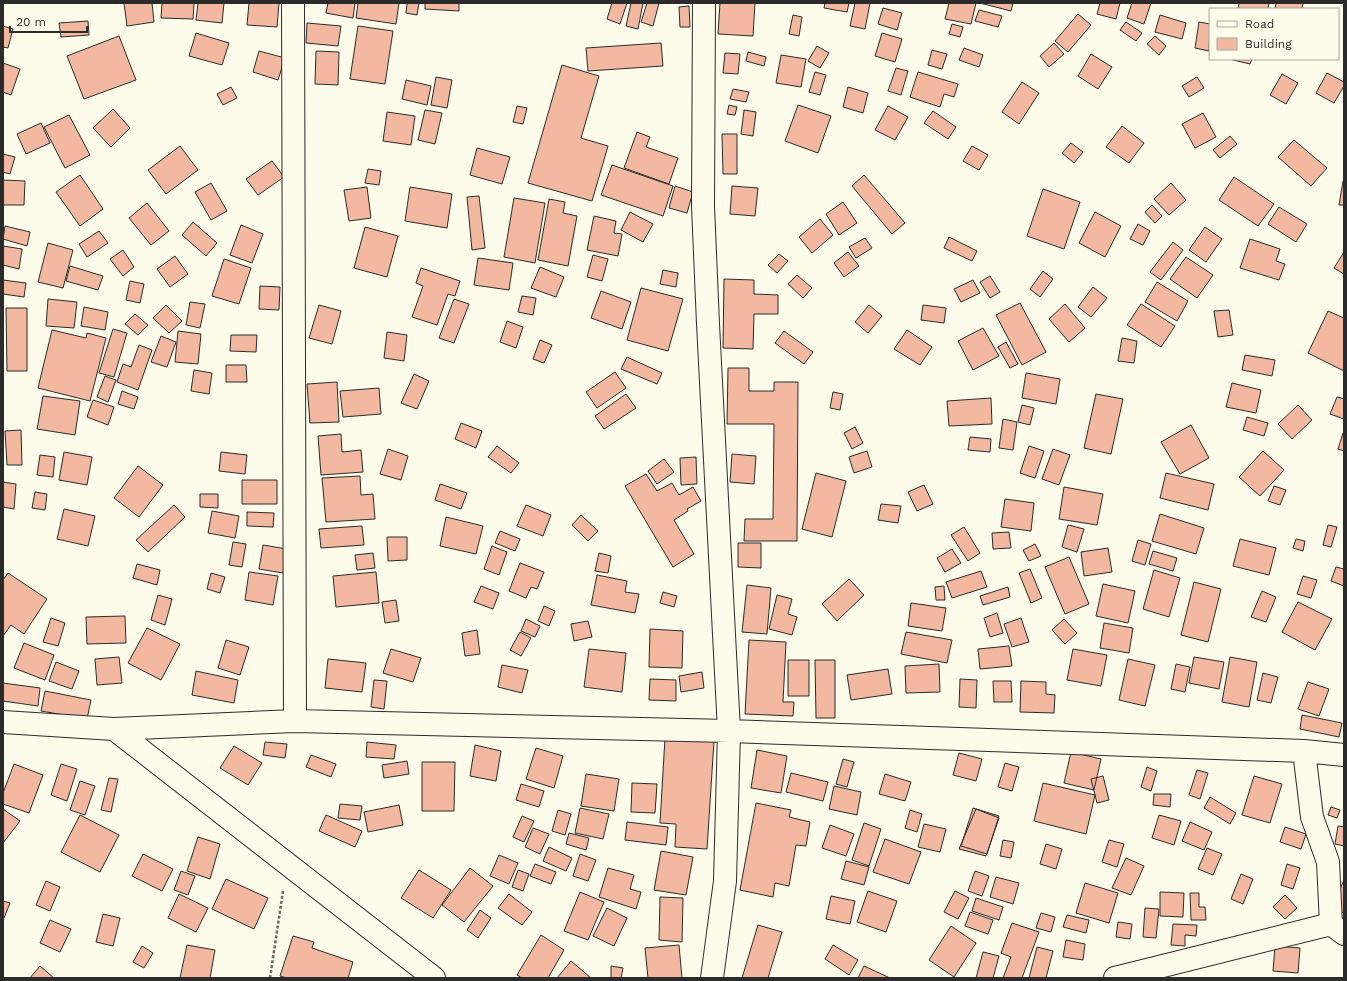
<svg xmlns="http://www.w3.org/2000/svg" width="1347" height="981" font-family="'Work Sans',sans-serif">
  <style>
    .building { fill: #f2b8a0; stroke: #2b2b2b }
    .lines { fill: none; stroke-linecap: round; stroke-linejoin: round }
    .minor-casing { stroke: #2b2b2b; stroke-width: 24 }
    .path { stroke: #6a6964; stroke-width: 2.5; stroke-dasharray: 3 2; stroke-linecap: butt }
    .minor { stroke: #fdfbea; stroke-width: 22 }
  </style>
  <rect width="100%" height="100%" fill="#fdfbea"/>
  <path class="building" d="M124,3h28l2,19 -27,4z
    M162,3h32l-1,16 -32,-1z
    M198,3h26l-2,20 -26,-3z
    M249,3h30l-2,24 -30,-2z
    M328,3h27l-2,15 -27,-5z
    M358,3h41l-3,21 -40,-6z
    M407,3h12l-2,12 -11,-2z
    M425,3h34v8l-34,-2z
    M612,3h15l-7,21 -13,-5z
    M631,3h12l-5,26 -12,-3z
    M647,3h12l-6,23 -12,-4z
    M720,3h35l-2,33 -35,-2z
    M825,3h24l-2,9 -23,-4z
    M855,3h15l-5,26 -15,-3z
    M949,3h27l-5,21 -26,-5z
    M980,3h33l-2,8z
    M1100,3h20l-4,16 -19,-5z
    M1132,3h19l-7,21 -17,-6z
    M1239,3h30l-1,6h-30z
    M1276,3h27l-1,6h-27z
    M689,6l1,21h-10l-1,-20z
    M883,8l19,5 -5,17 -19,-6z
    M979,10l23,6 -4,11 -23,-6z
    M1078,14l13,11 -23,27 -13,-11z
    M793,15l9,2 -3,19 -10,-2z
    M1160,15l26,8 -4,16 -27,-7z
    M88,21l1,14 -28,2 -2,-14z
    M1126,22l16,11 -6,8 -16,-11z
    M1199,22l11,2 -1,27 -14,-3z
    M307,23l34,3 -3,20 -32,-3z
    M952,24l11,3 -3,10 -11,-3z
    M3,26l10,3 -5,19 -5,-1z
    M358,26l35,5 -8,53 -35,-5z
    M196,33l33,10 -7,22 -33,-9z
    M882,33l20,6 -7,23 -20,-6z
    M119,36l17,44 -52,19 -17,-43z
    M1155,36l11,10 -7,9 -12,-11z
    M661,43l2,23 -75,5 -2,-23z
    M1054,43l10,11 -15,13 -9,-11z
    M817,46l12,7 -9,15 -12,-7z
    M964,48l19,7 -4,12 -20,-7z
    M932,50l15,4 -5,15 -14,-4z
    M259,51l26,7 -7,22 -25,-8z
    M316,51l23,1 -1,33 -23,-1z
    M748,52l18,5 -2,9 -18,-5z
    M725,53l15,1 -2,20 -15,-1z
    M1091,54l21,13 -14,22 -20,-13z
    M781,55l25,4 -5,28 -25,-4z
    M1229,59h23l-2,5z
    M3,63l17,6 -9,26 -8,-3z
    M562,65l37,11 -18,62 27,8 -16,55 -64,-18z
    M896,68l12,3 -7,24 -13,-4z
    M815,72l11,3 -6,20 -11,-3z
    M918,72l40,12 -4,13 -10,-3 -4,13 -30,-10z
    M1327,73l17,9v4l-10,17 -18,-10z
    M1282,74l16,9 -12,21 -16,-9z
    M436,77l16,3 -5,28 -16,-3z
    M1197,77l7,11 -15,9 -7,-11z
    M406,80l25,6 -4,19 -25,-6z
    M1022,82l17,11 -20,31 -17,-12z
    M231,87l6,11 -14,7 -6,-11z
    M848,87l20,6 -5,20 -20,-6z
    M733,89l16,3 -3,10 -16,-3z
    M729,105l8,2 -2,8 -8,-1z
    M798,105l33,11 -13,37 -33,-12z
    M517,106l10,2 -4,16 -10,-2z
    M888,106l20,11 -13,23 -20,-10z
    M113,109l17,19 -19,19 -18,-19z
    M425,110l17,3 -7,31 -17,-4z
    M744,110l12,2 -3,24 -12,-2z
    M933,111l23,16 -8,12 -24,-16z
    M387,112l28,4 -4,29 -28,-4z
    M1203,113l13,24 -21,11 -13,-24z
    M69,115l21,40 -25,13 -21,-41z
    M41,123l9,20 -24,11 -9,-20z
    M1122,126l22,17 -15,20 -23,-16z
    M637,132l13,5 -4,10 32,11 -9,26 -45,-16z
    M722,134h15v40h-14z
    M1230,136l7,8 -17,14 -7,-8z
    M1294,140l33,28 -16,18 -33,-29z
    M1071,143l12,9 -9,11 -12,-10z
    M180,146l18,24 -32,24 -18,-24z
    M972,146l16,9 -9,15 -16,-9z
    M477,148l33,9 -8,27 -32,-9z
    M3,154l12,3 -5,17 -7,-2z
    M272,161l12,16 -26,18 -12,-16z
    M612,165l61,21 -10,30 -62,-21z
    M368,169l13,2 -2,14 -14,-2z
    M80,175l23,34 -23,17 -24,-34z
    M864,175l41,48 -13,11 -40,-48z
    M1234,177l40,27 -16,22 -39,-26z
    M3,180l22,1 -1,24h-21z
    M1343,181h1v24h-5z
    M211,183l16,28 -16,9 -16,-28z
    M1171,183l15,17 -17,15 -15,-16z
    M675,186l18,6 -6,21 -18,-5z
    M732,186l26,2 -3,28 -25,-2z
    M367,187l4,31 -22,3 -5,-31z
    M410,187l42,7 -5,34 -42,-7z
    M1043,189l37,13 -16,47 -37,-13z
    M479,196l6,52 -13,2 -5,-53z
    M514,198l31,5 -10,60 -31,-6z
    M549,199l16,3 -2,11 14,3 -9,50 -30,-6z
    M843,202l14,21 -18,12 -13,-21z
    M147,203l22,28 -18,14 -22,-27z
    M1152,205l10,11 -7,7 -10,-11z
    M1279,207l28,17 -11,18 -28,-18z
    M630,212l23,12 -10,18 -22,-12z
    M1095,212l26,14 -16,31 -26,-14z
    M594,216l22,5 -2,12 8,1 -4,22 -31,-6z
    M820,219l13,16 -21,18 -13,-16z
    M193,222l24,21 -11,13 -24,-21z
    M1138,224l12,7 -7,14 -13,-6z
    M241,225l22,9 -11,29 -22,-8z
    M5,226l25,6 -3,14 -24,-7z
    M365,227l33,9 -11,41 -33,-9z
    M1205,227l17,12 -16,23 -17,-12z
    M99,231l9,12 -21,14 -8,-13z
    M949,237l28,14 -5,10 -28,-13z
    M865,238l7,10 -16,10 -7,-11z
    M1250,239l30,10 -4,12 9,3 -6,16 -39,-12z
    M1173,242l10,8 -22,30 -11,-8z
    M48,243l25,7 -10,38 -25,-6z
    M3,246l19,3 -3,20 -16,-4z
    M123,250l11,17 -11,9 -13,-17z
    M848,252l11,14 -15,11 -10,-14z
    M1344,252v22l-10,-6z
    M779,254l9,7 -11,12 -9,-8z
    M593,255l15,4 -6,22 -15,-4z
    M175,256l13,18 -18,13 -13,-18z
    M1186,257l27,18 -16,23 -27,-19z
    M478,258l35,5 -4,27 -35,-5z
    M224,259l27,9 -12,36 -27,-8z
    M70,266l33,10 -5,14 -32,-9z
    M540,267l24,10 -8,20 -25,-9z
    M421,268l39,13 -5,15 -7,-2 -11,31 -25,-8 11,-31 -7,-3z
    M663,270l15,3 -2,14 -16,-3z
    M1043,271l10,8 -13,18 -10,-8z
    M797,275l15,13 -9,10 -15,-14z
    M990,276l10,16 -10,6 -10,-16z
    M724,279l30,1v14l24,1v19h-24l-1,35 -30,-1z
    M3,280l23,3 -2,14 -21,-3z
    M973,280l7,13 -19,9 -7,-13z
    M130,281l14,3 -4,19 -14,-3z
    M1157,282l31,19 -11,20 -32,-19z
    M260,286l20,1 -1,23 -20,-1z
    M1093,287l14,11 -16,19 -13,-10z
    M641,288l42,11 -15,52 -41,-11z
    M601,291l30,11 -9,27 -31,-11z
    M522,296l14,2 -3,17 -15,-3z
    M48,299l29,3 -3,26 -28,-2z
    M454,299l15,5 -15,39 -15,-5z
    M190,302l15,2 -5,24 -14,-3z
    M1020,303l26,49 -24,13 -26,-50z
    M1065,304l20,24 -16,14 -20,-23z
    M1141,304l34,22 -14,21 -34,-22z
    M166,305l16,16 -13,12 -16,-15z
    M319,305l22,6 -9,33 -23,-6z
    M869,305l13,11 -14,17 -13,-11z
    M923,305l23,3 -2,15 -23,-3z
    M84,307l24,5 -3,18 -24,-4z
    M6,308h21v63h-20z
    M1229,310l4,25 -15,2 -4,-26z
    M1328,311l16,7v53l-36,-18z
    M135,314l13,11 -10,10 -13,-11z
    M507,321l16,6 -7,21 -16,-6z
    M983,328l16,28 -26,14 -15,-29z
    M113,329l14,4 -13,44 -15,-4z
    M52,330l34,8 1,-5 19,5 -16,63 -52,-13z
    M907,330l25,17 -12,18 -26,-16z
    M178,331l23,3 -3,30 -23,-2z
    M784,331l29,21 -9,12 -29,-21z
    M387,332l20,3 -3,26 -20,-3z
    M231,335h26l-1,17 -26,-1z
    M161,336l15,6 -9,25 -16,-5z
    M1122,338l15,3 -3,22 -16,-2z
    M540,340l12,5 -8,18 -11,-4z
    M1006,342l12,22 -8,4 -12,-21z
    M139,345l13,5 -14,40 -21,-8 6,-18 8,3z
    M1245,355l30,5 -3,16 -30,-6z
    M627,357l35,16 -5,11 -36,-15z
    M226,365h20l1,17h-21z
    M728,368h21v23h25v-9h24l-1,159h-53l1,-22h28l1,-95h-47z
    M194,370l18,3 -3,21 -18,-3z
    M615,372l11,16 -29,20 -11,-16z
    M1026,373l34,6 -4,25 -34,-6z
    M414,374l15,7 -12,28 -16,-6z
    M105,376l11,4 -8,22 -11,-5z
    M337,382l2,40 -29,1 -3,-39z
    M1232,383l29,7 -5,23 -30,-6z
    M379,388l2,26 -38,3 -3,-26z
    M122,391l16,6 -4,12 -16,-5z
    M833,392l10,2 -3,16 -10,-2z
    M626,394l10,14 -32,21 -9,-13z
    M1096,394l27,5 -12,55 -27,-6z
    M43,396l37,5 -5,34 -38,-6z
    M1337,397l7,2v20l-14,-5z
    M991,398l1,26 -43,2 -2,-25z
    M93,400l21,7 -6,18 -21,-8z
    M1022,405l12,3 -4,17 -12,-3z
    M1298,405l14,15 -20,19 -14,-15z
    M1247,417l21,6 -4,13 -21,-6z
    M1003,419l14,3 -4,28 -14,-2z
    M461,423l21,8 -6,17 -21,-9z
    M1191,425l18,33 -29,16 -19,-32z
    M855,427l8,16 -11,6 -8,-16z
    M21,430l1,35h-15l-2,-34z
    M1343,433h1v18l-6,-2z
    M341,434l1,18 19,-2 2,22 -42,3 -3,-39z
    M970,437l21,2 -1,13 -22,-2z
    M497,446l22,17 -8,10 -23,-16z
    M1029,446l15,5 -9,27 -15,-5z
    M388,449l20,7 -7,24 -21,-6z
    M1053,449l17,6 -11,30 -17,-6z
    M867,451l5,16 -18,6 -5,-16z
    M1263,451l21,19 -24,26 -21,-19z
    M64,452l28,5 -5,28 -28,-5z
    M221,452l26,3 -2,19 -26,-3z
    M732,454l24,2 -2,28 -24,-2z
    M40,455l15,2 -2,20 -16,-2z
    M696,457l1,27 -16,1 -1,-27z
    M664,459l10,13 -17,12 -9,-13z
    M138,466l25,19 -24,32 -25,-19z
    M816,473l30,8 -14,56 -30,-8z
    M1166,473l48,11 -6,26 -48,-12z
    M646,474l11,17 15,-8 7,12 14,-8 8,14 -14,8 1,2 -14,9 20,34 -21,13 -48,-81z
    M360,476l1,19 12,-1 2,25 -49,3 -4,-44z
    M242,480h35v24h-35z
    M3,482l13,2 -2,25 -11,-2z
    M440,484l27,9 -6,16 -26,-9z
    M924,485l9,19 -16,7 -9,-19z
    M1274,486l12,4 -6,15 -12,-4z
    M1064,487l39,7 -6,31 -38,-6z
    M35,492l12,2 -2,16 -13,-2z
    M200,494h18v14l-18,-1z
    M1005,499l29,4 -3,28 -30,-4z
    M881,504l20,2 -3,17 -20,-3z
    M174,505l11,12 -37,35 -12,-12z
    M526,505l25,10 -8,21 -26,-10z
    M64,509l31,7 -7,30 -31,-7z
    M212,511l27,5 -4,22 -27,-5z
    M247,512l27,1 -1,14 -26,-1z
    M1160,514l44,14 -8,26 -44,-13z
    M581,515l17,16 -10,10 -16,-16z
    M446,517l37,9 -7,28 -36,-8z
    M1068,525l16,4 -7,23 -15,-5z
    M1328,525l9,2 -6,20 -8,-2z
    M362,526l2,19 -43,3 -2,-19z
    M964,527l16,26 -12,8 -17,-26z
    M500,531l20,8 -5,12 -20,-8z
    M1009,532l2,16 -18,1 -1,-16z
    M387,537h20v23l-19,1z
    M1240,539l36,9 -7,27 -36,-9z
    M1296,539l9,2 -2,10 -10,-3z
    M1138,540l13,4 -6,21 -13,-4z
    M233,542l13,2 -4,23 -13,-2z
    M738,543h23v25l-23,-1z
    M1035,544l6,12 -12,5 -6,-11z
    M263,545l24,4 -4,24 -24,-4z
    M492,546l15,6 -8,23 -15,-6z
    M1108,548l4,24 -28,4 -3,-24z
    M952,549l9,14 -16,9 -8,-14z
    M1153,551l24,7 -4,13 -24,-7z
    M373,553l2,15 -18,2 -2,-15z
    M599,553l12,3 -3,17 -13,-2z
    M1069,557l20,47 -24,10 -20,-47z
    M520,563l24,9 -7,17 -6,-2 -5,11 -17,-7z
    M137,564l23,6 -3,15 -24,-7z
    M1336,567l8,2v17l-13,-5z
    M1030,569l12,29 -11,5 -12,-30z
    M1154,570l26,8 -11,39 -26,-8z
    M981,571l6,16 -35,11 -6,-16z
    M249,572l29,4 -5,29 -28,-5z
    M376,572l3,31 -43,4 -3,-31z
    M8,573l39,26 -23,35 -13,-9 -8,11v-56z
    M211,573l14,4 -5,16 -13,-4z
    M597,575l30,6 -2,11 14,2 -4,19 -44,-8z
    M1303,576l14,4 -6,18 -14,-4z
    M849,579l15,16 -27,26 -15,-17z
    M1194,582l27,7 -13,53 -27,-7z
    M1103,584l32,7 -7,32 -32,-7z
    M747,585l24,3 -4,46 -25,-2z
    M481,586l18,7 -6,16 -19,-7z
    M944,586l1,14h-9l-1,-13z
    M1008,587l2,10 -27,8 -3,-9z
    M1262,591l14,6 -10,25 -15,-5z
    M663,592l14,4 -3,11 -14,-4z
    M158,595l14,4 -7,26 -14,-5z
    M777,595l15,4 -4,15 9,3 -5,18 -23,-6z
    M396,600l3,21 -14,2 -3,-21z
    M1298,602l34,17 -17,31 -33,-18z
    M911,603l35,5 -4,23 -34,-5z
    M544,606l11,5 -6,15 -11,-5z
    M997,613l6,20 -13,4 -6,-19z
    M125,616l1,27 -39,1 -1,-27z
    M51,618l14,5 -7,23 -15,-4z
    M1021,618l8,24 -17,5 -8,-23z
    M526,619l14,7 -5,11 -14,-6z
    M1064,619l13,14 -12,11 -13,-14z
    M588,621l4,16 -18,4 -3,-17z
    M1104,623l29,5 -4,25 -29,-5z
    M147,628l33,16 -19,36 -33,-17z
    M650,629l33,2 -1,37 -33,-1z
    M477,630l3,24 -15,2 -3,-23z
    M520,632l11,6 -10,18 -11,-6z
    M906,632l46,8 -5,23 -46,-9z
    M226,640l23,7 -9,28 -22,-7z
    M749,640l37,2 -3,60h11l-1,14 -48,-2z
    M24,643l30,12 -9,25 -31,-12z
    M1009,646l3,20 -32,3 -2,-20z
    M391,649l30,9 -8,24 -30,-9z
    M589,649l37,4 -4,39 -38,-5z
    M1073,649l34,6 -6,31 -34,-6z
    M119,657l3,26 -25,2 -2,-26z
    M1194,657l30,5 -5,27 -30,-6z
    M1230,657l27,5 -8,45 -27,-5z
    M328,659l38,4 -4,29 -37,-4z
    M1128,659l27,6 -10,41 -26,-6z
    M788,660h21v36h-21z
    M815,660h20v58h-19z
    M56,662l23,9 -7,18 -23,-8z
    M939,664l1,28 -34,1 -1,-27z
    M1176,664l14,3 -5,25 -14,-3z
    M502,665l26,5 -6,23 -24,-6z
    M888,669l4,25 -41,6 -4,-25z
    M196,671l42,9 -4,23 -42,-8z
    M702,672l2,16 -23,4 -2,-16z
    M1263,673l15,4 -7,26 -14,-3z
    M650,679l26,1v21l-27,-1z
    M960,679l17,1 -1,28 -17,-1z
    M374,680l13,1 -3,28 -13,-2z
    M993,681h18l1,21h-18z
    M1021,681l25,1v12l9,1 -1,18 -34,-1z
    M1308,682l21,7 -10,27 -21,-7z
    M3,683l37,5 -2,18 -35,-5z
    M45,691l46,9 -4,19 -46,-8z
    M1302,715l40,8 -3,14 -39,-8z
    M665,738l49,3 -7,108 -32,-2 1,-23 -16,-1z
    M265,742l22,2 -2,14 -22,-3z
    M367,742l29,3 -2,14 -28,-2z
    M475,745l26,6 -5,30 -26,-5z
    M234,746l28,17 -14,22 -28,-17z
    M536,748l27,8 -9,32 -28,-9z
    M757,750l30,6 -6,37 -30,-5z
    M1071,752l30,7 -7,31 -30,-7z
    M959,753l23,6 -6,22 -23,-6z
    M311,755l25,9 -5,13 -25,-10z
    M843,759l11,3 -7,25 -11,-3z
    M407,761l2,13 -25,4 -2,-13z
    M422,762h33l-1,49h-32z
    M1005,763l14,4 -7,24 -14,-4z
    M14,764l29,11 -14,38 -26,-9v-11z
    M61,764l16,5 -10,32 -16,-6z
    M1147,767l10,4 -6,20 -10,-4z
    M1197,770l11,3 -8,26 -11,-4z
    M791,773l37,9 -5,19 -37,-9z
    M586,774l33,5 -5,32 -33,-5z
    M885,774l26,8 -6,19 -26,-7z
    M1103,776l6,24 -12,3 -6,-24z
    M1254,776l28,8 -12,39 -28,-8z
    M109,778l9,1 -7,33 -10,-2z
    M80,781l15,5 -10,29 -15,-5z
    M632,783l25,1 -2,29 -24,-1z
    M1043,783l52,12 -9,39 -52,-13z
    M521,784l23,7 -5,16 -23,-7z
    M834,786l27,6 -4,23 -28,-6z
    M1154,794h17l-1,13 -17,-2z
    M1210,797l26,16 -6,11 -26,-16z
    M756,803l35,7 -2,7 21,5 -4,24 -10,-1 -7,41 -14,-3 -2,14 -33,-7z
    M340,804l22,2 -2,14 -22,-2z
    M399,805l4,20 -35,7 -4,-20z
    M1331,807l9,3 -3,8 -9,-3z
    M580,808l29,6 -6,25 -28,-6z
    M973,808l26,8 -12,38 -26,-8z
    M3,809l17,12 -17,22z
    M976,809l23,9 -13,38 -27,-7z
    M558,810l13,4 -6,21 -13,-4z
    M910,810l12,4 -5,18 -12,-4z
    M80,815l39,20 -19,37 -39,-20z
    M326,815l36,16 -7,16 -36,-16z
    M1159,815l22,6 -7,24 -22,-7z
    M522,816l12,5 -10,21 -11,-5z
    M627,822l41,5 -2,18 -41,-5z
    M1190,822l22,10 -8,18 -22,-9z
    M864,823l17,6 -12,37 -17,-6z
    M924,824l22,5 -6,23 -22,-5z
    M830,825l24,9 -8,22 -24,-8z
    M1338,826l6,1v19l-9,-2z
    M1285,827l21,7 -5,15 -21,-7z
    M533,828l16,6 -9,20 -15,-7z
    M569,833l20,5 -3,12 -20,-6z
    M198,837l22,7 -10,35 -23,-8z
    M885,839l36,13 -12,32 -36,-12z
    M1003,840l11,2 -3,16 -11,-2z
    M1109,840l15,4 -7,23 -15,-5z
    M1046,844l16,5 -6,20 -16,-5z
    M549,847l23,11 -6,13 -23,-10z
    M1207,848l15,6 -9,21 -15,-6z
    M661,851l32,6 -7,38 -32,-5z
    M143,854l30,15 -11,22 -30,-15z
    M580,854l16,6 -8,21 -15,-5z
    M499,855l19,8 -9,21 -19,-8z
    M1126,858l18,8 -13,29 -19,-7z
    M846,861l23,6 -5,18 -23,-6z
    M535,864l21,8 -5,12 -21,-8z
    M1287,864l13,4 -7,21 -12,-4z
    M470,868l23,18 -29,36 -22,-17z
    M608,868l26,7 -4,14 11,3 -5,17 -37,-12z
    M419,870l32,20 -18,28 -32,-20z
    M518,870l11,4 -6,17 -11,-4z
    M181,871l14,5 -7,19 -14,-5z
    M975,871l14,5 -7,20 -14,-5z
    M1241,874l12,5 -10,25 -12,-5z
    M996,877l23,6 -6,21 -23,-7z
    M226,879l42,19 -14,31 -42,-20z
    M46,881l14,6 -10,24 -14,-6z
    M1343,882l1,1v30l-12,-5z
    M1085,883l33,10 -9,30 -33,-10z
    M868,891l29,10 -11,31 -29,-10z
    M955,891l14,7 -11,21 -14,-7z
    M580,892l24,10 -16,38 -24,-9z
    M1160,892l24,1 -1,24 -23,-1z
    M1190,893h9v14h6l1,13h-15z
    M179,894l29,14 -12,24 -28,-14z
    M509,894l23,18 -10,13 -24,-17z
    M1285,895l12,13 -12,11 -12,-12z
    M831,896l24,5 -5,23 -24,-5z
    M660,897l23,1 -1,44 -23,-2z
    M976,898l27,9 -4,13 -27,-9z
    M3,901l7,2 -6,15h-1z
    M607,908l20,10 -13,28 -21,-10z
    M1145,908l14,1 -3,29 -13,-1z
    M480,910l11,8 -13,20 -11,-8z
    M970,912l23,8 -5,14 -23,-8z
    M1041,913l14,4 -4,15 -15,-4z
    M103,914l17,4 -7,28 -17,-4z
    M1067,915l22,5 -3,13 -23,-6z
    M50,920l21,9 -11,23 -20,-9z
    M1118,922l14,2 -2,15 -14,-2z
    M1012,923l27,9 -17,46h-19l8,-21 -10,-4z
    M1173,924l24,1 -1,11 -11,-1v11l-14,-1z
    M758,925l24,7 -14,46h-26z
    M951,926l25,17 -22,34 -25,-17z
    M541,935l23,15 -16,28h-26l-5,-3z
    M293,936l21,6 -2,6 41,14 -5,16h-61l-7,-2z
    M1066,940l19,4 -2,16 -20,-3z
    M187,945l28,5 -5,28h-30z
    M679,945l3,33h-34l-3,-30z
    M833,945l25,15 -9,15 -24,-16z
    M142,946l11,7 -9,15 -11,-6z
    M1275,946l25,2 -2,25 -25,-2z
    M1037,947l16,4 -7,27h-17z
    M983,952l16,4 -6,22h-17z
    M571,961l20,17h-34z
    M40,966l14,12h-24z
    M611,966l12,2 -2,10h-10z
    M864,966l26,12h-32z"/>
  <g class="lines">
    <g class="minor-casing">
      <path id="minor" d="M293,3l2,718
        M704,3l-1,203 5,118 21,407 -4,150 -13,97
        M3,722l111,7 181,-8 434,10 575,20 40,4
        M114,729l320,249
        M1304,751l8,66 16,45 3,62
        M1115,978l216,-54 13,10"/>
    </g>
    <path class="path" d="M270,978l13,-87"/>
    <use href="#minor" class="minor"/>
  </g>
  <rect width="1347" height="981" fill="none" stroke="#2b2b2b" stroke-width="8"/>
  <rect x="1209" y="8" width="130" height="52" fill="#fdfbea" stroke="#a9a89e"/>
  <rect x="1217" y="21" width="20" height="6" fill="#fdfbea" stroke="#a9a89e"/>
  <text x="1245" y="28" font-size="12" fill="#2b2b2b">Road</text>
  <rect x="1217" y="38" width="20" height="12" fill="#f2b8a0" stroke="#a9a89e"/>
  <text x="1245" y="48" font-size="12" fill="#2b2b2b">Building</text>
  <path d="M10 26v6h77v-6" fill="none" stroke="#2b2b2b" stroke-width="2"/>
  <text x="16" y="26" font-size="12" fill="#2b2b2b" stroke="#fdfbea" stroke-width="3" paint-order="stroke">20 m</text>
</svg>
